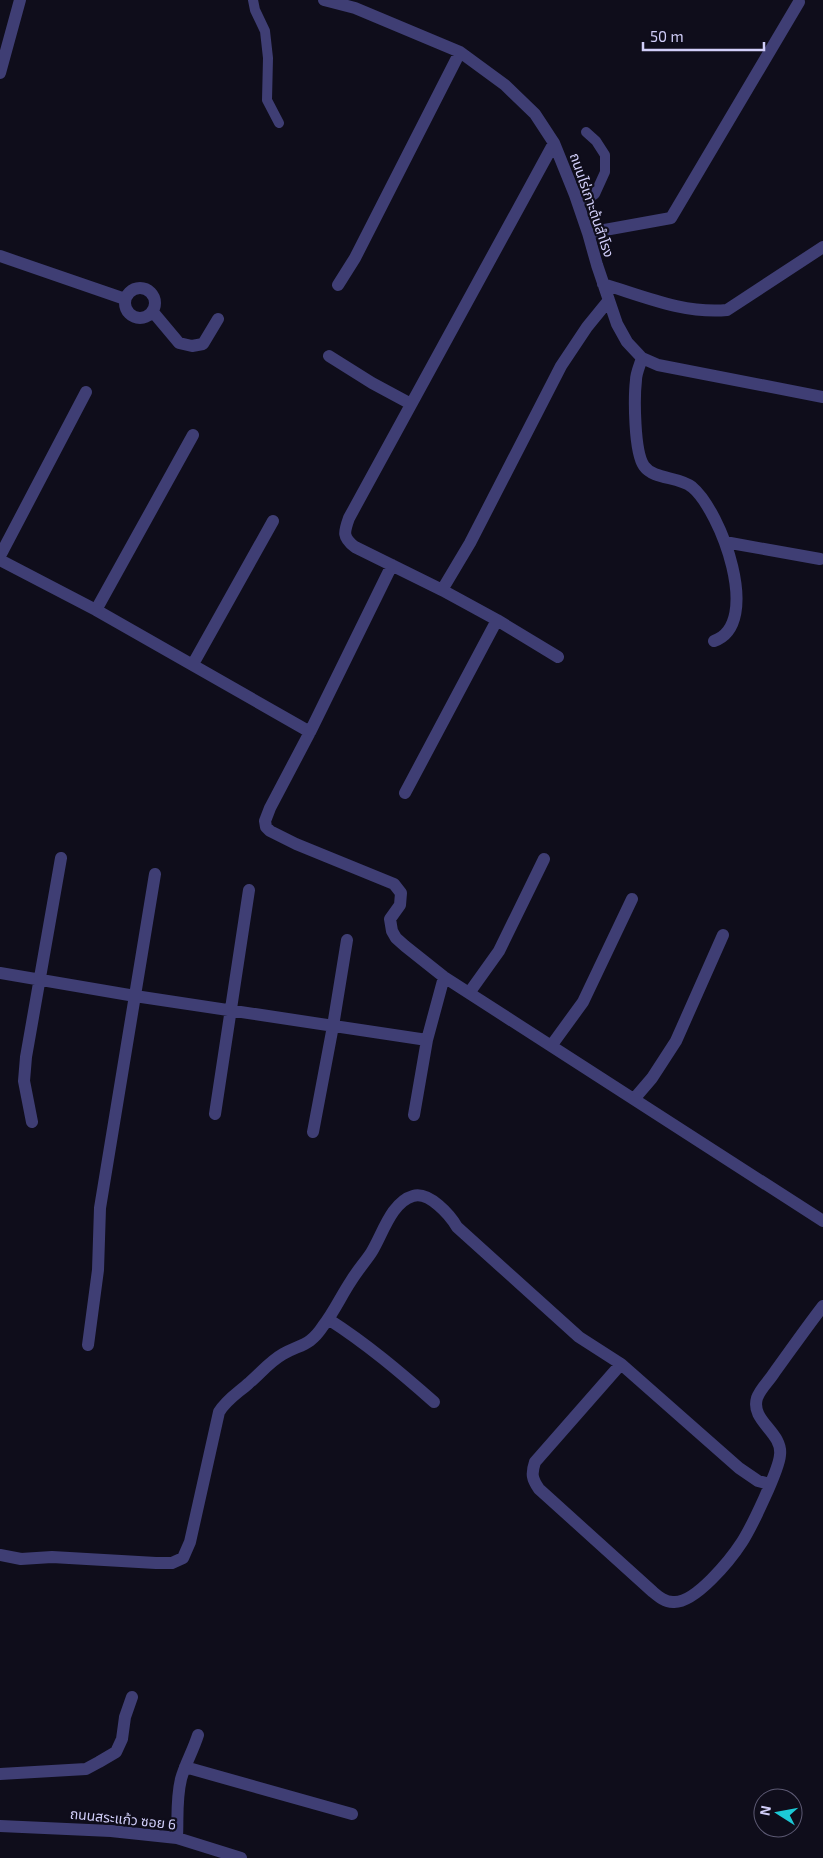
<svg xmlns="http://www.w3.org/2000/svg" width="823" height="1858" font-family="'Exo 2','Noto Sans Thai',sans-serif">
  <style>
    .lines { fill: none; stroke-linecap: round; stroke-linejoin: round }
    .service { stroke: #3f3e74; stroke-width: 10 }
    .minor { stroke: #3f3e74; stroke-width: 12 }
    .labels { text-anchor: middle; stroke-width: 4.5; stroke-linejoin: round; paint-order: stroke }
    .street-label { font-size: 14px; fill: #d1cef9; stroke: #0f0d1b }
  </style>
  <rect width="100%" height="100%" fill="#0f0d1b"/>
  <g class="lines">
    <path class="service" d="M253,0l2,10 10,21 3,27 -1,42 12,23
      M579,206l16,-12 10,-22v-17l-9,-14 -10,-9"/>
    <path class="minor" d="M324,0l31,8 105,44 45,33 30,29 19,29 21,52 13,38 9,32 20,59 10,18 15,16 16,7 165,32
      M0,73l20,-73
      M554,143l-205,375c-5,14 -7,19 6,29l87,43 55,30 61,37
      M588,233l83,-15 128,-216
      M0,256l125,43
      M603,284c40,12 81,30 124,26l96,-63
      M338,285l17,-27 105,-206
      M125 303a15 15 0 1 1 30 0a15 15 0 1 1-30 0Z
      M153,312l26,31 13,3 11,-2 15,-25
      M329,356l43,27 39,21
      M642,358c-2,7 -6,15 -6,22 -2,17 -2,72 8,86 10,14 34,10 48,21 29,24 71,137 22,154
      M725,542l95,17
      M0,556l86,-164
      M0,560l96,50 214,122 -40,76 -5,13 1,6 4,4 26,13 98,40 7,9 -1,12 -10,14 2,12 4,7 9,8 39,31 379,244
      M442,590l28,-47 91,-177 26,-39 22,-27
      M96,610l97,-175
      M193,664l80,-143
      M310,732l82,-167
      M405,793l92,-173
      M0,973l135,23 292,44
      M469,993l30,-42 45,-92
      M551,1046l32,-44 49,-103
      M634,1099l18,-21 24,-37 47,-106
      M215,1114l34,-224
      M414,1115l13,-75 17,-63
      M32,1122l-8,-41 2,-24 35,-199
      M313,1132l20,-106 14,-86
      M328,1319c39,25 72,53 106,83
      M88,1345l10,-75 2,-62 55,-334
      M621,1364l-86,98c-4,12 -3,17 4,27l114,103c6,5 12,10 20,10 22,2 58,-43 69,-60 9,-14 37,-72 38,-87 3,-23 -30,-34 -23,-57 3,-9 12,-17 17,-25 16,-22 32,-45 49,-67
      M0,1555l21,4 31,-2 104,6h16l11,-5 7,-16 29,-130c8,-13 19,-19 30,-29 12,-10 20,-21 34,-29 18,-10 27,-8 40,-28 11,-14 18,-30 28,-45 6,-10 14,-19 20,-28 11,-17 20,-51 42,-57 16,-5 37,19 44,31l122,110 42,27 118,104 19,13 12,3
      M185,1767l167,47
      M0,1774l86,-5 13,-7 17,-10 6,-13 3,-22 7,-20
      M0,1826l111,5 66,7 64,20
      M177,1838c1,-19 -1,-39 4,-59 4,-15 12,-28 17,-44"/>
  </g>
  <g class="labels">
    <g class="street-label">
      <text transform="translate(592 205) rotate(71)" y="5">ถนนไร่เกาะต้นสำโรง</text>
      <text transform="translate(123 1819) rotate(6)" y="5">ถนนสระแก้ว ซอย 6</text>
    </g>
  </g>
  <g transform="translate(778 1813) rotate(281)"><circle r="24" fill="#0f0d1b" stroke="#5d5a74"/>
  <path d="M0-4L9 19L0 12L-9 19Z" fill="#1cc9d6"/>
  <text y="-8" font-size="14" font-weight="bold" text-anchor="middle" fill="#d1cef9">N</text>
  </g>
  <path d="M643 42v8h121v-8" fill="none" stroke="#d1cef9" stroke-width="2.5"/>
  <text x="650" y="42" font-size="15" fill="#d1cef9" stroke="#0f0d1b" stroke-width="4" paint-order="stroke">50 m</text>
</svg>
